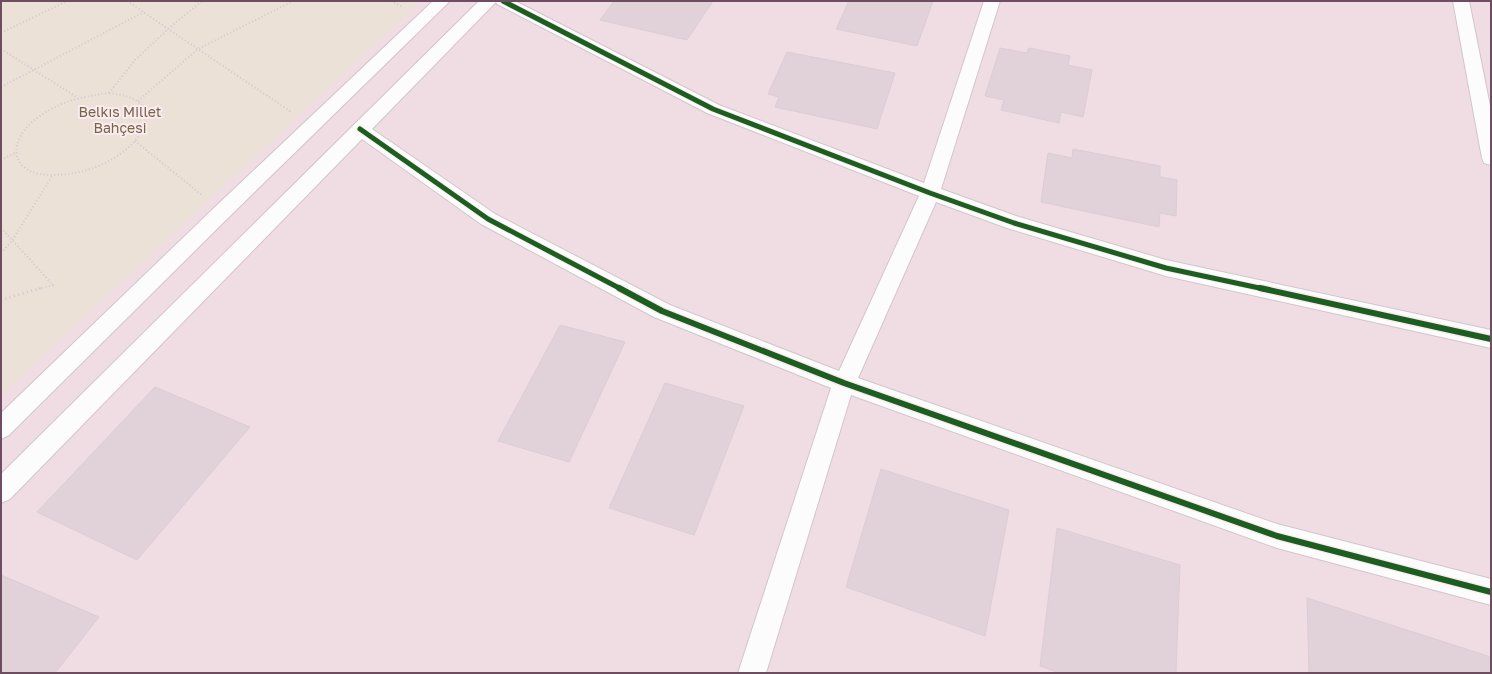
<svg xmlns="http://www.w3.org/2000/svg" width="1492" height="674" font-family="'Golos Text',sans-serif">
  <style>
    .residential { fill: #efdde3 }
    .green { fill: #ebe1d7 }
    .building { fill: #e0d2d8; stroke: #dccdd4 }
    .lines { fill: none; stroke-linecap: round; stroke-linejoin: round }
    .minor-casing { stroke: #d3c5cc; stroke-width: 2 }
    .path-far1 { stroke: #d3c8ce; stroke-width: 2; stroke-dasharray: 1 2.5; stroke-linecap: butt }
    .path { stroke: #d3c8ce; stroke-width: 3; stroke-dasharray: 1 3.5; stroke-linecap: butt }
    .minor { fill: #fdfcfc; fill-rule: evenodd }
    .cycleway-far1-casing { stroke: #fceaf0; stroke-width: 7 }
    .cycleway-casing { stroke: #fceaf0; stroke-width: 9 }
    .cycleway-far1 { stroke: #1b5e20; stroke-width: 5 }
    .cycleway { stroke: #1b5e20; stroke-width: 6 }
    .labels { text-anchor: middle; stroke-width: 4; stroke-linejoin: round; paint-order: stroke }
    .park-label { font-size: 14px; fill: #726747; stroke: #fceaf0 }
  </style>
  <rect width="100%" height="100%" fill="#f4eaed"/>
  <path class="residential" d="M1,1h1490v672h-1490z"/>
  <path class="green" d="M1,1h420l-420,394z"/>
  <path class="building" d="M614,1h99l-26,39 -87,-20z
    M849,1h84l-16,45 -81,-17z
    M1000,48l27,5 2,-5 41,8 -2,9 24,5 -9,47 -22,-5 -2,11 -58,-13 3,-10 -19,-4z
    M787,52l108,21 -18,56 -102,-22 4,-10 -11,-3z
    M1073,149l87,17v11l17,3 -1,36 -16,-3 -1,14 -118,-25 7,-49 24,5z
    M560,325l65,17 -56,120 -71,-21z
    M665,383l79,23 -50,129 -85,-27z
    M155,387l95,40 -113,133 -100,-48z
    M881,469l128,41 -24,126 -139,-49z
    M1057,528l123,37 -4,108h-116l-20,-7z
    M1,575l98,42 -44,56h-54z
    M1307,598l184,59v16h-182z"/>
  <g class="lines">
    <g class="minor-casing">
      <path id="minor" d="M433,1h17l-221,216 -220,218 -8,4v-26l214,-206z
        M479,1h36l204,104 205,78 60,-182h16l-59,188 78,28 147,43 325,70v18l-325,-72 -159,-48 -71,-26 -78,176 419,146 214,55v26l-214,-57 -426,-153 -85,278h-28l93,-285 -177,-71 -173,-93 -119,-85 -352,360 -9,4v-29zM496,2l1,2 210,109 212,83 -80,175 -169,-66 -175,-91 -123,-85z
        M1453,1h16l22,110v54l-7,-2 -2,-5z"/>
    </g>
    <path class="path-far1" d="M127,1l164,111
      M391,1l12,6
      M1,33l66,-32
      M1,49l77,49
      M1,87l143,-75
      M109,93c61,6 37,48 0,68 -16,9 -34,13 -53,14 -48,2 -51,-35 -16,-59 21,-15 44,-20 69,-23z
      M109,93l26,-33 33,-31 34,-28
      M138,101l60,-52 95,-48
      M135,141l68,55
      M1,160l14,-7
      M1,228l52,57 -15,4
      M1,253l11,-12 40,-65"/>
    <path class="path" d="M1,300l40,-12"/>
    <use href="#minor" class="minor"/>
    <g class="cycleway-far1-casing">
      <path id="cycleway-far1" d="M503,1l210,108 217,84 84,30 152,45 98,21
        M360,129l128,90 133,70"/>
    </g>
    <g class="cycleway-casing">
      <path id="cycleway" d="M619,288l43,23 182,72 433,153 214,56
        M1260,288l231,51"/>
    </g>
    <use href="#cycleway-far1" class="cycleway-far1"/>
    <use href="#cycleway" class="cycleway"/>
  </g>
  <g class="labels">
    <g class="park-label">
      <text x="120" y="117">Belkıs Millet<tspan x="120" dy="16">Bahçesi</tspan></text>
    </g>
  </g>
  <rect width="1492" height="674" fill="none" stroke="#6e4d61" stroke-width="4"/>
</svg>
